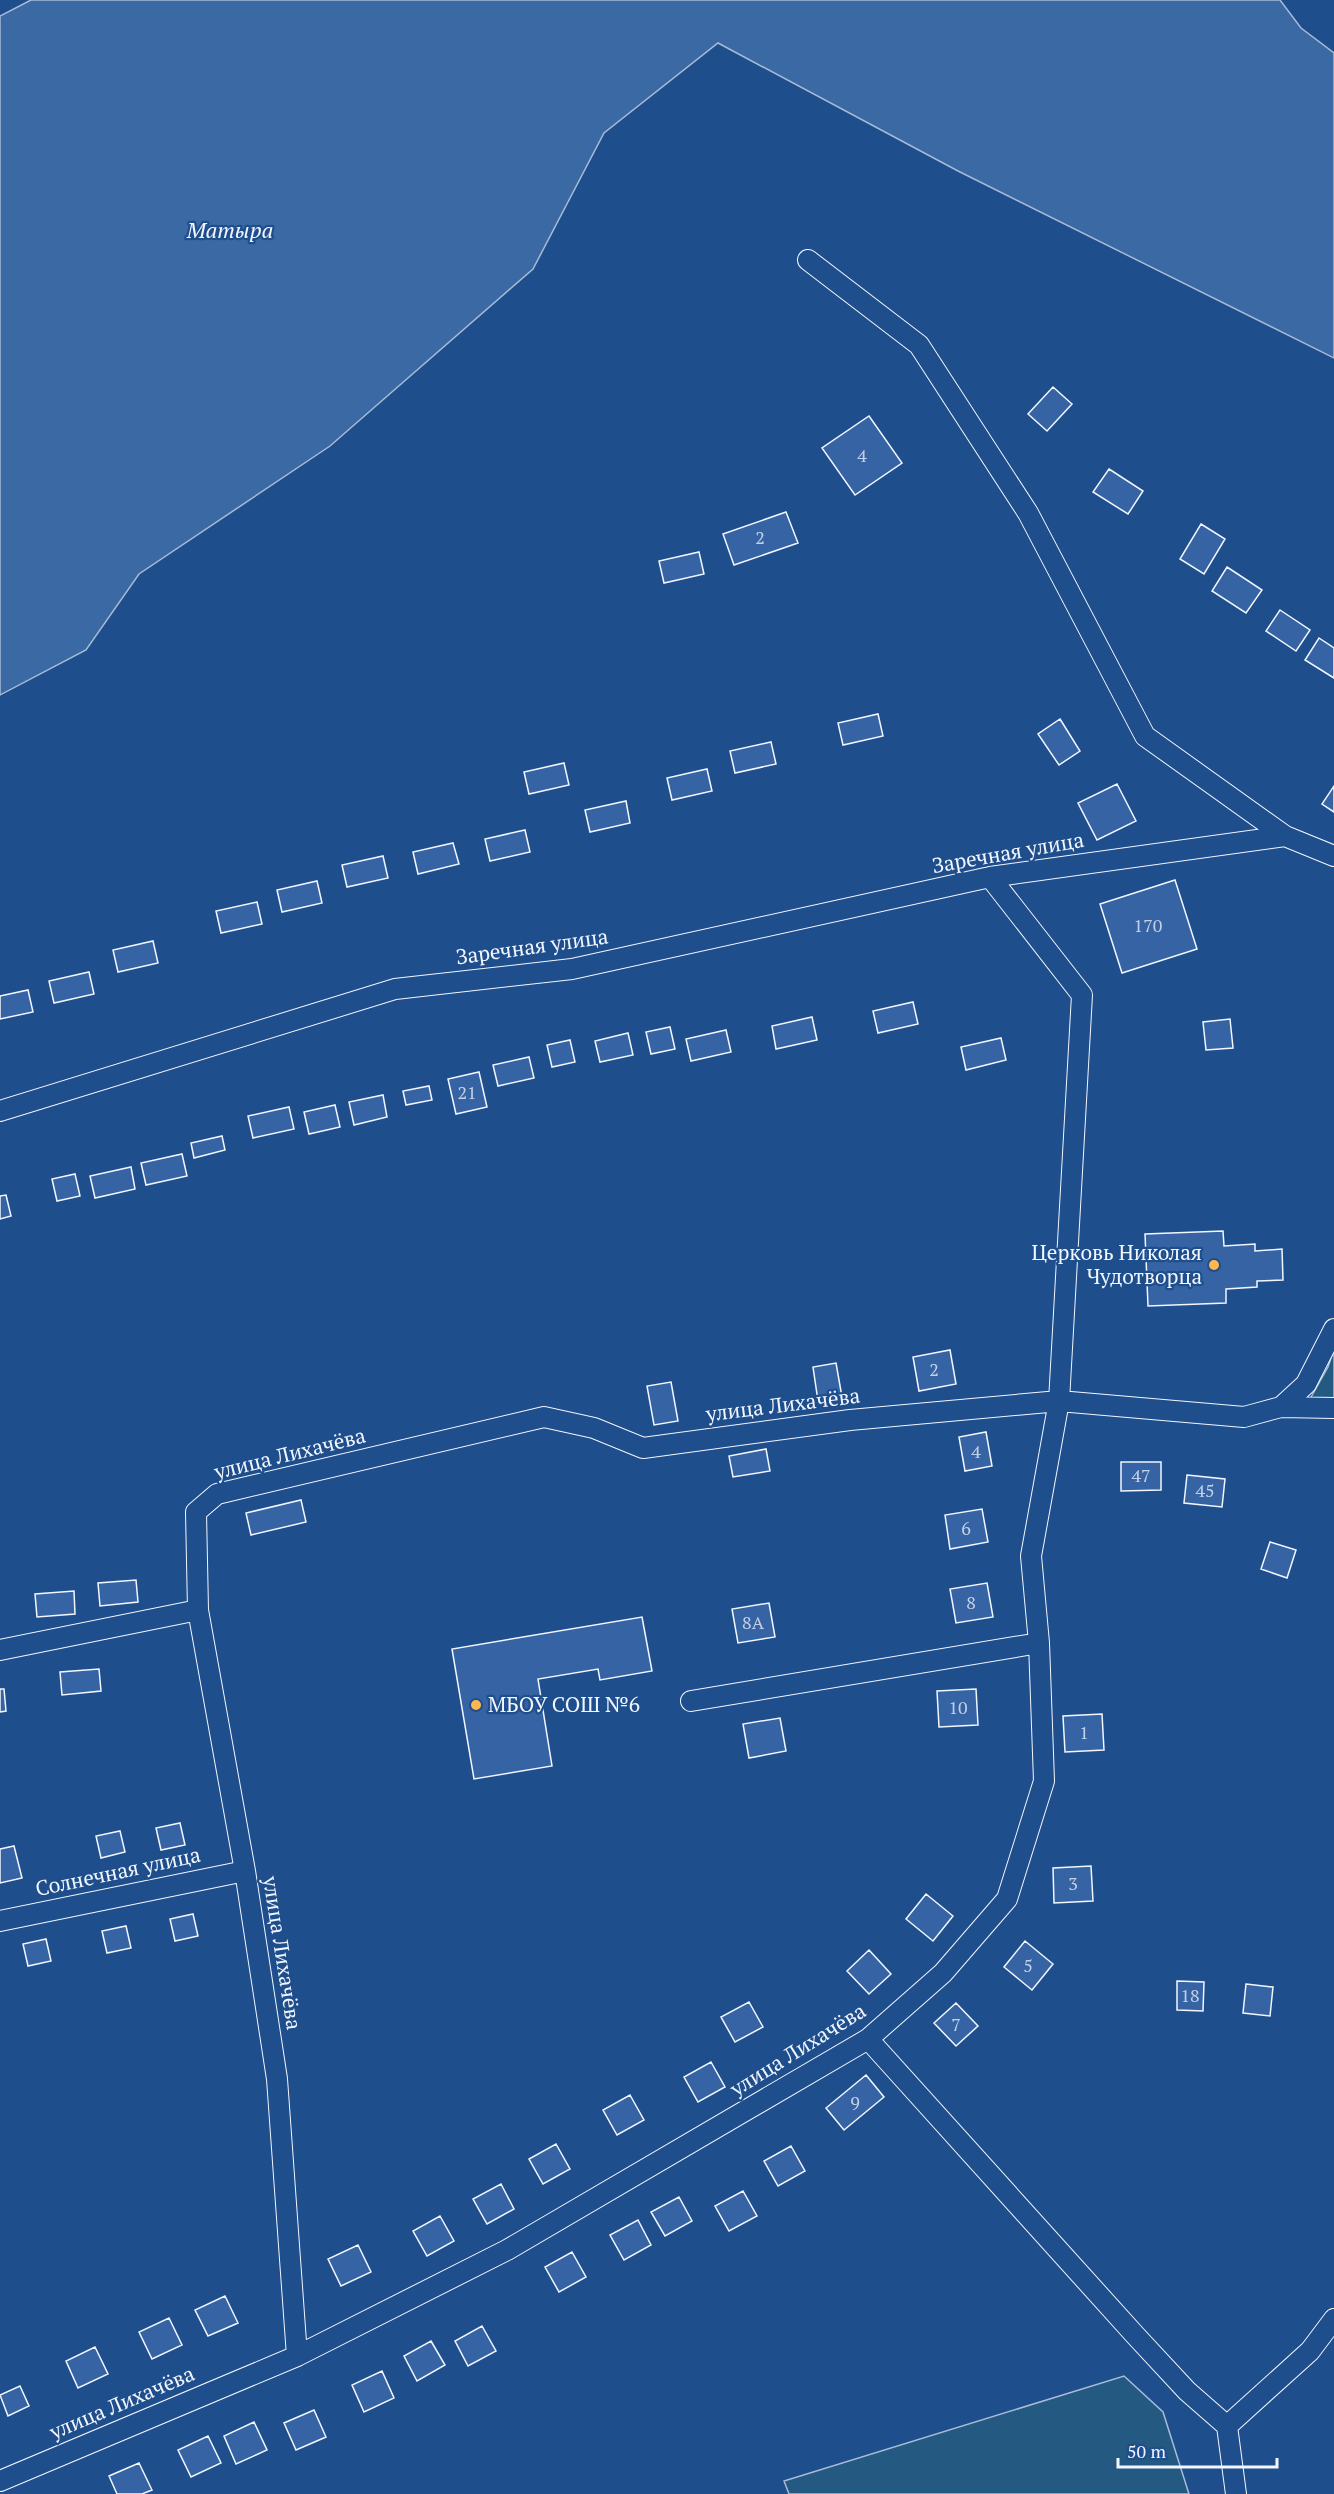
<svg xmlns="http://www.w3.org/2000/svg" width="1334" height="2494" font-family="'PT Serif',serif">
  <style>
    .green { fill: #245a82; stroke: #a8bbd7; stroke-width: 1.5 }
    .water { fill: #3b69a3; stroke: #a8bbd7; stroke-width: 1.5 }
    .building { fill: #3563a3; stroke: #f2f6ff; stroke-width: 1.5 }
    .lines { fill: none; stroke-linecap: round; stroke-linejoin: round }
    .street-casing { stroke: #f2f6ff; stroke-width: 22 }
    .street { stroke: #1f4e8c; stroke-width: 20 }
    .poi-dot { fill: #ffb74d; stroke: #1f4e8c; stroke-width: 2 }
    .labels { text-anchor: middle; stroke-width: 4.5; stroke-linejoin: round; paint-order: stroke }
    .number-label { font-size: 18px; fill: #c3d1e8 }
    .street-label { font-size: 21px; fill: #f2f6ff; stroke: #1f4e8c }
    .poi-label { font-size: 21px; fill: #f2f6ff; stroke: #1f4e8c; text-anchor: end }
    .water-label { font-size: 22px; font-style: italic; fill: #f2f6ff; stroke: #1f4e8c }
  </style>
  <rect width="100%" height="100%" fill="#1f4e8c"/>
  <path class="green" d="M1334,1349v52l-24,-2 18,-32z
    M1124,2376l39,36 26,82h-400l-5,-13z"/>
  <path class="water" d="M31,0h1249l21,28 33,25v305l-376,-187 -240,-128 -114,90 -71,136 -203,177 -191,128 -53,76 -86,45v-679z"/>
  <path class="building" d="M1053,387l19,17 -25,27 -19,-17z
    M869,416l33,47 -47,32 -33,-47z
    M1109,469l34,22 -15,23 -35,-22z
    M786,512l12,31 -64,22 -11,-31z
    M1201,524l24,15 -21,35 -24,-15z
    M699,552l5,22 -40,9 -5,-22z
    M1227,567l35,23 -16,23 -34,-22z
    M1280,610l30,20 -14,21 -30,-20z
    M1319,638l15,10v30l-29,-18z
    M878,714l5,22 -40,9 -5,-22z
    M1060,719l20,32 -21,14 -21,-31z
    M771,742l5,22 -41,9 -5,-22z
    M564,763l5,22 -40,9 -5,-22z
    M707,769l5,22 -40,9 -5,-22z
    M1117,784l19,37 -39,19 -19,-37z
    M1334,786v26l-12,-8z
    M626,801l4,22 -40,9 -5,-22z
    M525,830l5,22 -40,9 -5,-22z
    M453,843l6,21 -41,10 -5,-22z
    M383,856l5,22 -41,9 -5,-22z
    M1175,880l22,69 -75,24 -22,-69z
    M317,881l5,22 -40,9 -5,-22z
    M257,902l5,22 -41,9 -5,-22z
    M153,941l5,22 -40,9 -5,-22z
    M89,972l5,22 -40,9 -5,-22z
    M28,990l5,22 -33,7v-23z
    M913,1002l5,22 -40,9 -5,-22z
    M812,1017l5,23 -41,9 -4,-23z
    M1230,1019l3,29 -27,2 -3,-28z
    M670,1027l5,22 -24,5 -5,-22z
    M726,1030l5,22 -40,9 -5,-22z
    M628,1033l5,22 -33,7 -5,-21z
    M1001,1038l5,22 -40,10 -5,-23z
    M570,1040l5,22 -23,5 -5,-22z
    M529,1057l5,21 -36,8 -5,-21z
    M479,1072l8,35 -31,7 -8,-35z
    M429,1086l3,14 -26,5 -3,-14z
    M383,1095l4,22 -33,8 -5,-23z
    M335,1105l5,22 -31,7 -5,-22z
    M289,1107l5,22 -41,9 -5,-22z
    M222,1136l3,14 -31,8 -3,-15z
    M182,1154l5,22 -41,9 -5,-22z
    M131,1167l4,22 -40,9 -5,-22z
    M75,1174l5,22 -23,5 -5,-22z
    M6,1195l5,21 -11,3v-23z
    M1223,1231l1,15 31,-2v7l27,-2 1,31 -26,1v6l-31,2v14l-78,3 -3,-72z
    M950,1350l6,34 -37,7 -6,-34z
    M836,1363l6,34 -24,4 -5,-34z
    M671,1382l7,39 -24,4 -7,-39z
    M986,1432l6,34 -27,5 -6,-34z
    M766,1449l4,22 -37,6 -4,-21z
    M1121,1462h40v28l-40,1z
    M1187,1475l38,4 -3,28 -38,-4z
    M301,1500l5,22 -55,13 -5,-22z
    M982,1509l6,33 -38,7 -5,-34z
    M1270,1542l26,8 -9,28 -26,-9z
    M136,1580l2,22 -38,4 -2,-23z
    M987,1583l6,34 -37,6 -6,-34z
    M74,1591l1,23 -38,3 -2,-23z
    M769,1603l6,34 -37,6 -6,-34z
    M642,1617l10,54 -52,9 -2,-11 -60,10 14,87 -78,13 -22,-130z
    M99,1669l2,22 -39,4 -2,-23z
    M0,1689h4l2,22 -6,1z
    M976,1689l2,36 -39,2 -2,-36z
    M1102,1714l2,36 -39,2 -2,-36z
    M780,1718l6,33 -37,7 -6,-34z
    M180,1823l5,22 -24,5 -5,-22z
    M120,1831l5,21 -24,6 -5,-22z
    M14,1846l8,32 -22,5v-34z
    M1091,1866l2,35 -39,2 -1,-35z
    M926,1894l27,22 -20,25 -27,-22z
    M193,1914l5,22 -23,5 -5,-22z
    M126,1926l5,22 -24,5 -5,-22z
    M46,1939l5,22 -23,5 -5,-22z
    M1025,1941l28,23 -21,26 -28,-23z
    M869,1950l22,24 -22,20 -22,-23z
    M1177,1981l27,1 -1,29 -26,-1z
    M1246,1984l27,3 -3,29 -27,-3z
    M749,2002l14,25 -28,15 -14,-25z
    M956,2003l22,23 -22,20 -22,-23z
    M711,2062l14,25 -27,15 -14,-25z
    M866,2075l18,22 -40,33 -18,-22z
    M630,2095l14,25 -27,15 -14,-25z
    M556,2144l14,25 -27,15 -14,-25z
    M791,2146l14,25 -27,15 -14,-25z
    M501,2184l13,25 -27,15 -14,-25z
    M743,2191l14,25 -28,15 -14,-25z
    M679,2197l13,24 -27,15 -14,-24z
    M440,2216l14,25 -27,15 -14,-25z
    M638,2220l13,25 -27,15 -14,-25z
    M358,2245l13,27 -30,14 -13,-27z
    M572,2252l14,25 -27,15 -14,-25z
    M225,2296l13,27 -30,13 -13,-26z
    M169,2318l13,27 -30,14 -13,-27z
    M482,2326l14,25 -28,15 -13,-25z
    M431,2341l14,24 -28,16 -13,-25z
    M95,2347l13,27 -30,14 -12,-27z
    M382,2371l12,27 -30,14 -12,-27z
    M20,2386l9,20 -21,10 -8,-21z
    M314,2410l12,27 -30,13 -12,-27z
    M254,2422l13,28 -31,14 -12,-28z
    M208,2436l13,27 -30,14 -13,-27z
    M139,2463l13,27 -10,4h-25l-8,-18z"/>
  <g class="lines">
    <g class="street-casing">
      <path id="street" d="M808,260l111,85 109,168 117,223 140,100 49,20
        M0,1111l395,-122 177,-20 418,-92 295,-41
        M1281,1407l53,1
        M0,1650l198,-40
        M691,1701l348,-58
        M0,1921l245,-50
        M868,2039l267,296 52,56 40,35 9,68
        M297,2356l-20,-277 -32,-208 -47,-261 -2,-98 21,-18 327,-77 50,11 49,20 207,-28 209,-19 185,16 37,-10 25,-23 28,-55
        M1227,2426l83,-75 24,-32
        M0,2481l297,-125 210,-106 361,-211 75,-66 64,-74 37,-118 -5,-138 -8,-87 28,-155 23,-406 -92,-118"/>
    </g>
    <use href="#street" class="street"/>
  </g>
  <g class="poi-dot">
    <circle cx="1214" cy="1265" r="6"/>
    <circle cx="476" cy="1705" r="6"/>
  </g>
  <g class="labels">
    <g class="number-label">
      <text x="862" y="462">4</text>
      <text x="760" y="544">2</text>
      <text x="1148" y="932">170</text>
      <text x="467" y="1099">21</text>
      <text x="934" y="1376">2</text>
      <text x="976" y="1458">4</text>
      <text x="1141" y="1482">47</text>
      <text x="1205" y="1497">45</text>
      <text x="966" y="1535">6</text>
      <text x="971" y="1609">8</text>
      <text x="753" y="1629">8А</text>
      <text x="958" y="1714">10</text>
      <text x="1084" y="1739">1</text>
      <text x="1073" y="1890">3</text>
      <text x="1028" y="1972">5</text>
      <text x="1190" y="2002">18</text>
      <text x="956" y="2031">7</text>
      <text x="855" y="2109">9</text>
    </g>
    <g class="street-label">
      <text transform="translate(1008 853) rotate(-10)" y="7">Заречная улица</text>
      <text transform="translate(532 947) rotate(-8)" y="7">Заречная улица</text>
      <text transform="translate(783 1405) rotate(-7)" y="7">улица Лихачёва</text>
      <text transform="translate(290 1454) rotate(-14)" y="7">улица Лихачёва</text>
      <text transform="translate(118 1872) rotate(-12)" y="7">Солнечная улица</text>
      <text transform="translate(282 1953) rotate(81)" y="7">улица Лихачёва</text>
      <text transform="translate(798 2050) rotate(-32)" y="7">улица Лихачёва</text>
      <text transform="translate(122 2403) rotate(-23)" y="7">улица Лихачёва</text>
    </g>
    <g class="poi-label">
      <text x="1202" y="1260">Церковь Николая<tspan x="1202" dy="24">Чудотворца</tspan></text>
      <text x="488" y="1712" text-anchor="start">МБОУ СОШ №6</text>
    </g>
    <g class="water-label">
      <text x="230" y="238">Матыра</text>
    </g>
  </g>
  <path d="M1118 2458v9h159v-9" fill="none" stroke="#f2f6ff" stroke-width="3"/>
  <text x="1127" y="2458" font-size="18" fill="#f2f6ff" stroke="#1f4e8c" stroke-width="4.5" paint-order="stroke">50 m</text>
</svg>
